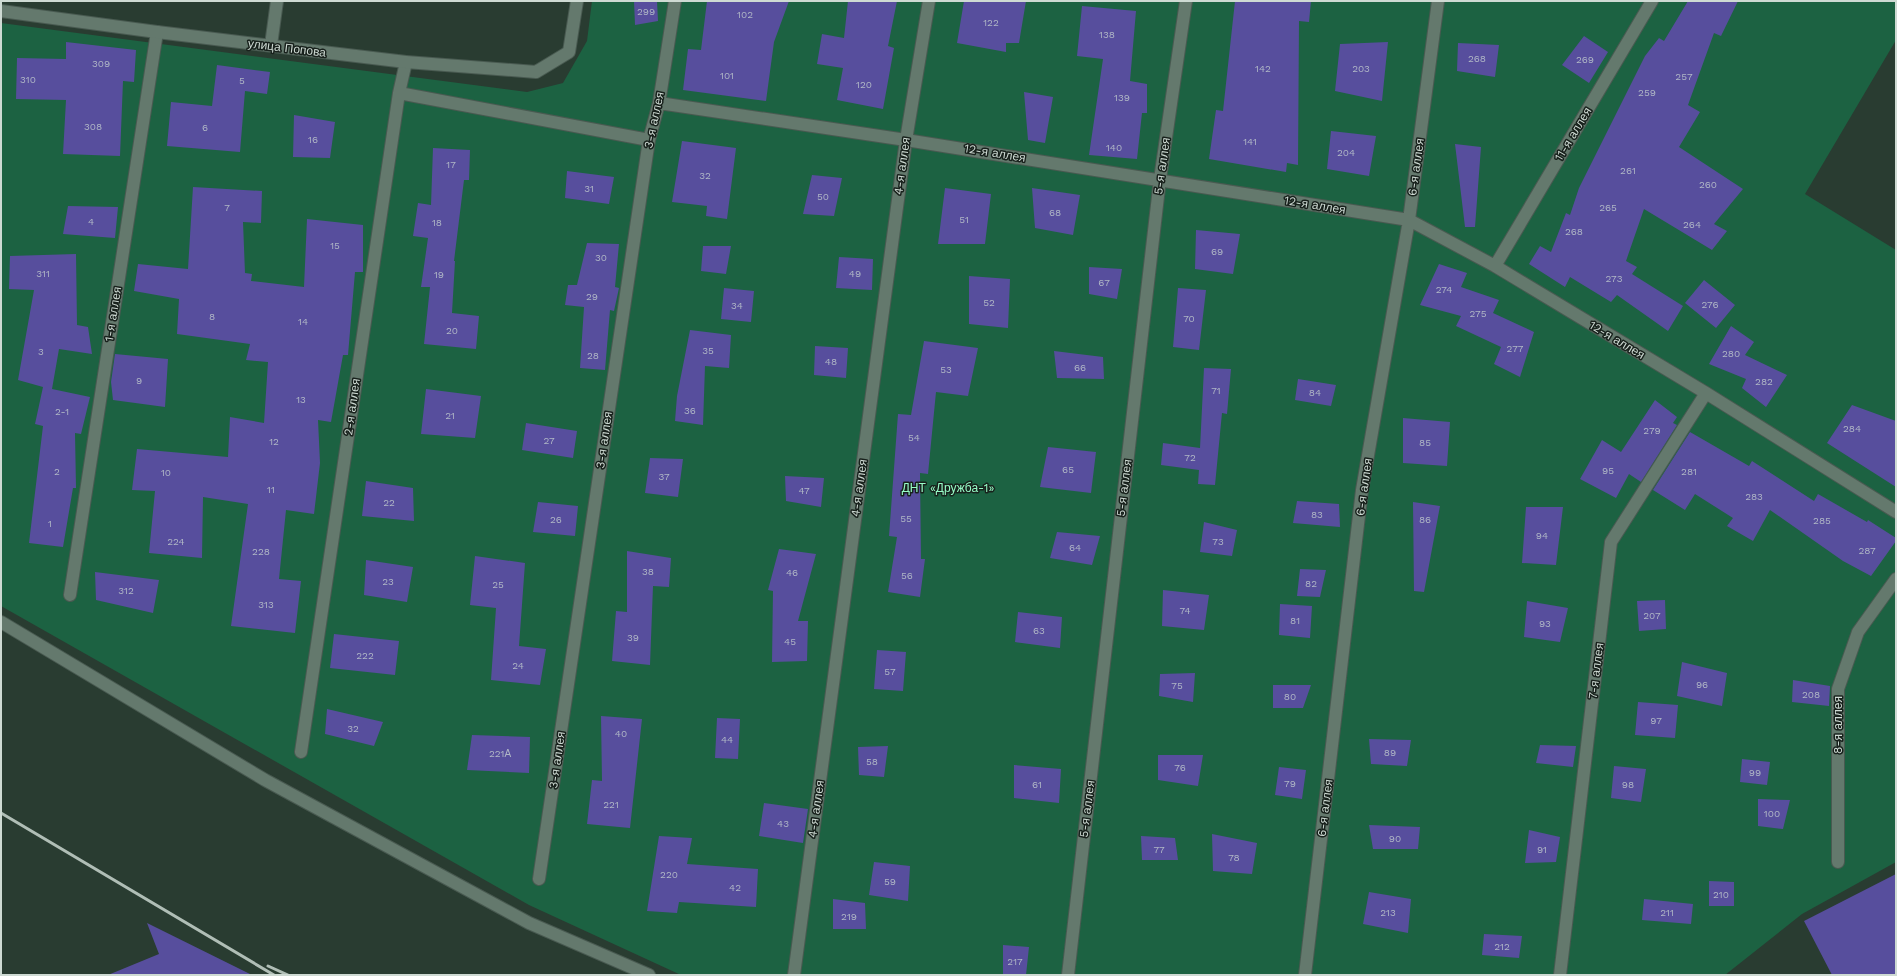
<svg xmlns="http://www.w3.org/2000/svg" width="1897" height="976" font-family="'Work Sans',sans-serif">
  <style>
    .green { fill: #1c6242 }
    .building { fill: #574e9d }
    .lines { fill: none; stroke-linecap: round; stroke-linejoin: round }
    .lane-casing { stroke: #495a51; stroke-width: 14 }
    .street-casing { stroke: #495a51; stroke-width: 14 }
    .lane { stroke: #64796d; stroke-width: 12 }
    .street { stroke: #64796d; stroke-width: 12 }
    .rail { stroke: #b0beb6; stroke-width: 3 }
    .labels { text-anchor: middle; stroke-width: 3; stroke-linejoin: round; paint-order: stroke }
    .number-label { font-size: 10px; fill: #b0b7c6 }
    .street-label { font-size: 12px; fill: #cedad3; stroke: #18211c }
    .park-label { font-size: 12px; fill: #97fdc7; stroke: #18211c }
  </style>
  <rect width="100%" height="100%" fill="#293c31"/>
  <path class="green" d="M592,1h1304v39l-91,154 91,56v612l-94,52 -77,61h-1044l-152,-70 -528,-299v-583l526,69 36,-9 24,-42z"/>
  <path class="building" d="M634,1h23l1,20 -23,4z
    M707,1h82l-15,41 -8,59 -83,-11 5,-41 13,1z
    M848,1h49l-9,45 6,2 -11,61 -46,-9 6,-32 -26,-4 5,-30 22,4z
    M964,1h62l-7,42h-13v9l-49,-9z
    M1235,1h76l-2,21 -10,-1 -1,144 -11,-2 -1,9 -77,-13 7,-49 7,1z
    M1688,1h50l-17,35 -7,-3 -26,72 12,7 -21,35 64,42 -29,35 13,7 -15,19 -68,-41 -18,52 11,6 -5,7 51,32 -15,25 -51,-36 -6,7 -41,-25 -5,10 -36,-23 11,-18 11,6 15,-39 4,2 9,-27 66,-132 14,-18 5,3z
    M1082,6l54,5 -6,70 17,3v29h-5l-5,46 -48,-4 14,-96 -26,-3z
    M1584,36l24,16 -19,31 -27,-18z
    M66,42l70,8 -2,32 -11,-1 -3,75 -57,-2 3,-54 -50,-1 1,-41 49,1z
    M1388,42l-6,59 -47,-10 5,-47z
    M1458,43l41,2 -4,32 -38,-6z
    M217,65l53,7 -3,22 -22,-3 -5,61 -73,-6 4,-44 41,4z
    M1024,92l29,5 -8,46 -17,-3z
    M294,115l41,7 -5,36 -37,-1z
    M1331,131l45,5 -7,40 -42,-7z
    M682,141l54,7 -9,71 -21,-3 1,-10 -35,-4z
    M1455,144l26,3 -6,80h-10z
    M433,148l37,2 -1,30h-5l-10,81h1l-3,52 27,3 -3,33 -52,-5 6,-57h-9l7,-49 -15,-2 5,-33 13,2z
    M567,171l47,6 -5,27 -44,-6z
    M812,175l30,3 -8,38 -31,-2z
    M193,187l69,4 -1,32 -18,-1 2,51 7,1 -1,7 53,6 3,-68 56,6v47h-8l-7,83h-5l-12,67 -13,-2 2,43 -6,51 -28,-4 -7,69 22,2 -6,52 -64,-7 17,-122 -45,-7 -1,61 -53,-5 6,-62 -23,-1 5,-41 91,8 2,-40 34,6 4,-61 -22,-2 4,-16 -73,-10 2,-35 -45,-8 4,-27 50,5z
    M945,188l46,6 -6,50h-47z
    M1032,188l48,7 -7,40 -38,-7z
    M68,206l50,1 -3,31 -52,-4z
    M1196,230l44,4 -7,40 -38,-5z
    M587,243l32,1 -4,43 4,1 -5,23 -4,-1 -5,60 -25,-2 4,-61 -19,-2 3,-20h9z
    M703,246h28l-5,28 -25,-3z
    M76,254l1,71 11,2 4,27 -33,-5 -7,40 38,8 -9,37 -6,-1 1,55h-3l-10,59 -34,-4 14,-117 -8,-2 8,-37 -25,-7 16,-90 -25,-1 1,-33z
    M839,257l34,2 -1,31 -36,-2z
    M1439,264l28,9 -6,14 38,13 -6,13 41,19 -14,45 -26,-13 7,-17 -45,-21 5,-10 -41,-11z
    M1089,267l33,2 -5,30 -28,-5z
    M969,276l41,3 -2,49 -39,-4z
    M1704,280l31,25 -19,23 -31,-25z
    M724,288l30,3 -3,31 -30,-3z
    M1178,288l28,2 -7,60 -26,-3z
    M1731,326l23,16 -9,13 42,20 -21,32 -24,-19 4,-9 -37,-15z
    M690,330l41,5 -2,33 -24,-2 -2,59 -28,-4 2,-25z
    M924,341l54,7 -10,48 -32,-4 -8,82 -8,-1 1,86h4l-5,38 -32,-5 9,-55 -8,-1 9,-122 13,1z
    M815,346l33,2 -2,30 -32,-3z
    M1054,351l49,6 1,22 -47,-1z
    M115,354l53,5 -3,48 -52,-7 -2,-18z
    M1204,368l27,1 -4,45 -5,-1 -7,72 -17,-1 1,-14 -38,-5 2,-22 37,5z
    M1298,379l38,6 -5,21 -36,-6z
    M426,389l55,7 -6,42 -54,-4z
    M1655,400l22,17 -4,6 4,2 -36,57 -12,-8 -13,24 -36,-19 22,-39 19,12z
    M1852,405l44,16v66l-69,-44z
    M1403,418l47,4 -3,44 -44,-3z
    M526,423l51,8 -4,27 -51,-8z
    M1690,432l59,34 3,-5 62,40 4,-7 49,28 1,-2 28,18v3l-25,35 -28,-15 -73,-51 -17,31 -26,-15 6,-8 -38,-24 -10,16 -32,-20z
    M1048,447l48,5 -5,41 -51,-6z
    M650,458l33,1 -5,38 -33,-4z
    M785,476l39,2 -3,29 -35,-6z
    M366,481l47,7 1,33 -52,-5z
    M1297,501l42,3 1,23 -47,-4z
    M538,502l40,4 -3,30 -42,-4z
    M1413,502l27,4 -16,86 -10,-1z
    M1526,507h37l-7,58 -34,-2z
    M1204,522l33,8 -5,26 -32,-4z
    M1057,532l43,4 -8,29 -42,-7z
    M779,549l37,5 -18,67h10l-1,40 -35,1 1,-71 -5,-1z
    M627,551l44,7 -2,29 -16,-1 -3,79 -38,-4 4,-50 11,1z
    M475,556l50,7 -6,83 27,3 -6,36 -49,-5 5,-72 -26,-3z
    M366,560l47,7 -6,35 -43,-7z
    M1300,569l26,1 -6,27 -23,-1z
    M95,572l64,8 -6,33 -57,-13z
    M1163,590l46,5 -5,35 -42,-4z
    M1665,600l1,29 -27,2 -2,-30z
    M1527,601l41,7 -8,34 -36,-5z
    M1280,604l32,2 -2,32 -31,-3z
    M1018,612l44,5 -2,31 -45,-6z
    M334,634l65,7 -4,34 -65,-7z
    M877,650l29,2 -3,39 -29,-2z
    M1682,662l45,11 -5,33 -45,-10z
    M1195,673l-2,29 -34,-6 1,-22z
    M1793,680l37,6 -1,20 -37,-4z
    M1273,685h38l-8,23h-30z
    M1638,702l40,3 -3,33 -40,-3z
    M327,709l56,13 -9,24 -49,-12z
    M601,716l41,3 -12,109 -43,-4 5,-44 10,1z
    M717,718l23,1 -2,40 -23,-1z
    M472,735l58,2 -1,36 -62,-3z
    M1369,739l42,1 -4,26 -36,-2z
    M1540,745l36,1 -3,21 -37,-4z
    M888,746l-4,31 -25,-2 -1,-28z
    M1158,755h45l-5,31 -40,-6z
    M1742,759l28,3 -3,23 -27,-3z
    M1014,765l47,4 -2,34 -45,-5z
    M1614,766l32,3 -5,33 -30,-4z
    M1279,767l27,3 -4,29 -27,-4z
    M1758,799l32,1 -7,29 -25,-3z
    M764,803l44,6 -5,34 -44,-7z
    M1369,825l51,2 -2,22h-45z
    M1529,830l31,7 -4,25 -31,1z
    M1212,834l45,9 -5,31 -39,-3z
    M659,836l33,2 -5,26 71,5 -2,38 -77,-5 -2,11 -30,-2z
    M1141,836l34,2 3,22h-36z
    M874,862l36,4 -2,35 -39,-6z
    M1896,874v101h-64l-28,-54z
    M1709,881l25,1v24h-25z
    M1369,892l42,7 -3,34 -45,-9z
    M833,899l32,4 1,26h-33z
    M1644,899l49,5 -2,20 -49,-4z
    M147,923l105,52h-144l51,-21z
    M1484,934l38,2 -3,22 -37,-3z
    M1003,945l26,2 -3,28h-23z"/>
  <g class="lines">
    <g class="lane-casing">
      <path id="lane" d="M399,93l250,47
        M659,103l247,37 503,80 86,46 211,127 190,119
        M1495,266l157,-265
        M70,595l87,-563
        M1,622l264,158 264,143 120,52
        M301,752l98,-659 7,-31
        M1838,862v-173l20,-57 38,-53
        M539,879l110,-739 10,-37 16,-102
        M794,975l112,-835 23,-139
        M1068,975l92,-796 26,-178
        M1305,975l57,-485 47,-270 29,-219
        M1560,975l51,-433 95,-149"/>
    </g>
    <g class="street-casing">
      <path id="street" d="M1,11l156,21 249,30 130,10 33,-20 8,-51
        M271,45l6,-44"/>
    </g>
    <use href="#lane" class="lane"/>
    <use href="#street" class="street"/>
    <path class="rail" d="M1,813l273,162
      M268,966l20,9"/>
  </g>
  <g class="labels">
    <g class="number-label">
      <text x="646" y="15">299</text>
      <text x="745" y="18">102</text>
      <text x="991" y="26">122</text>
      <text x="1107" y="38">138</text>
      <text x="1477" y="62">268</text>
      <text x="1585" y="63">269</text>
      <text x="101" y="67">309</text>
      <text x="1263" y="72">142</text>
      <text x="1361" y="72">203</text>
      <text x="727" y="79">101</text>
      <text x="1684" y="80">257</text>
      <text x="28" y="83">310</text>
      <text x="242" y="84">5</text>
      <text x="864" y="88">120</text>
      <text x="1647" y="96">259</text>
      <text x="1122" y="101">139</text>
      <text x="93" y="130">308</text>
      <text x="205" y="131">6</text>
      <text x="313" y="143">16</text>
      <text x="1250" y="145">141</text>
      <text x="1114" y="151">140</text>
      <text x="1346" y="156">204</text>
      <text x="451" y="168">17</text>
      <text x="1628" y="174">261</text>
      <text x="705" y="179">32</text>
      <text x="1708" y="188">260</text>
      <text x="589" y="192">31</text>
      <text x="823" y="200">50</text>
      <text x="227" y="211">7</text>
      <text x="1608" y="211">265</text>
      <text x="1055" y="216">68</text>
      <text x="964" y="223">51</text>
      <text x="91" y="225">4</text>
      <text x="437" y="226">18</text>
      <text x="1692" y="228">264</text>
      <text x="1574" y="235">268</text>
      <text x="335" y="249">15</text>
      <text x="1217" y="255">69</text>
      <text x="601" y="261">30</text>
      <text x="43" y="277">311</text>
      <text x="855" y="277">49</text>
      <text x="439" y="278">19</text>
      <text x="1614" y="282">273</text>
      <text x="1104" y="286">67</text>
      <text x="1444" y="293">274</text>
      <text x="592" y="300">29</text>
      <text x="989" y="306">52</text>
      <text x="1710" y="308">276</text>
      <text x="737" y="309">34</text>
      <text x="1478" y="317">275</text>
      <text x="212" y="320">8</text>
      <text x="1189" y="322">70</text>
      <text x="303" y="325">14</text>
      <text x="452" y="334">20</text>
      <text x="1515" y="352">277</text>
      <text x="708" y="354">35</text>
      <text x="41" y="355">3</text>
      <text x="1731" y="357">280</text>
      <text x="593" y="359">28</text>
      <text x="831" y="365">48</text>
      <text x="1080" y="371">66</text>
      <text x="946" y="373">53</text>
      <text x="139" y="384">9</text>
      <text x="1764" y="385">282</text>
      <text x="1216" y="394">71</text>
      <text x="1315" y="396">84</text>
      <text x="301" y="403">13</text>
      <text x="690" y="414">36</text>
      <text x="62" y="415">2-1</text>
      <text x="450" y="419">21</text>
      <text x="1852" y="432">284</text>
      <text x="1652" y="434">279</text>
      <text x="914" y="441">54</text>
      <text x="549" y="444">27</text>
      <text x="274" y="445">12</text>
      <text x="1425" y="446">85</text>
      <text x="1190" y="461">72</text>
      <text x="1068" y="473">65</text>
      <text x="1608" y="474">95</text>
      <text x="57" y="475">2</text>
      <text x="1689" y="475">281</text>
      <text x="166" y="476">10</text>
      <text x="664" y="480">37</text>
      <text x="271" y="493">11</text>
      <text x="804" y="494">47</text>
      <text x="1754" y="500">283</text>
      <text x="389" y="506">22</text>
      <text x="1317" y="518">83</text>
      <text x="906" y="522">55</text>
      <text x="556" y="523">26</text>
      <text x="1425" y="523">86</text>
      <text x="1822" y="524">285</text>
      <text x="50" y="527">1</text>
      <text x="1542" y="539">94</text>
      <text x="176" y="545">224</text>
      <text x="1218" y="545">73</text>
      <text x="1075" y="551">64</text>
      <text x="1867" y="554">287</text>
      <text x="261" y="555">228</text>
      <text x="648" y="575">38</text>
      <text x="792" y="576">46</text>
      <text x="907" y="579">56</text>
      <text x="388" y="585">23</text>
      <text x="1311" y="587">82</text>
      <text x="498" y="588">25</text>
      <text x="126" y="594">312</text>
      <text x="266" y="608">313</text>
      <text x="1185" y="614">74</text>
      <text x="1652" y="619">207</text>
      <text x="1295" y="624">81</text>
      <text x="1545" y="627">93</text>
      <text x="1039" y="634">63</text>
      <text x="633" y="641">39</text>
      <text x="790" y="645">45</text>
      <text x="365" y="659">222</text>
      <text x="518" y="669">24</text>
      <text x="890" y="675">57</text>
      <text x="1702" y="688">96</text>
      <text x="1177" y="689">75</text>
      <text x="1811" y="698">208</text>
      <text x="1290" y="700">80</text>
      <text x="1656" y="724">97</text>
      <text x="353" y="732">32</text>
      <text x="621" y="737">40</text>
      <text x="727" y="743">44</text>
      <text x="1390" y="756">89</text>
      <text x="500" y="757">221А</text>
      <text x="872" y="765">58</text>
      <text x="1180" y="771">76</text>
      <text x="1755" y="776">99</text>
      <text x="1290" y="787">79</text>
      <text x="1037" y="788">61</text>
      <text x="1628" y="788">98</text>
      <text x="611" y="808">221</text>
      <text x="1772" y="817">100</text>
      <text x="783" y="827">43</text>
      <text x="1395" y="842">90</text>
      <text x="1159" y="853">77</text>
      <text x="1542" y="853">91</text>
      <text x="1234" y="861">78</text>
      <text x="669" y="878">220</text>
      <text x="890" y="885">59</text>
      <text x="735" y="891">42</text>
      <text x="1721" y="898">210</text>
      <text x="1388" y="916">213</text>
      <text x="1667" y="916">211</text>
      <text x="849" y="920">219</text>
      <text x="1502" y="950">212</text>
      <text x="1015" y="965">217</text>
    </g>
    <g class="street-label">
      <text transform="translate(287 48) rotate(7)" y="4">улица Попова</text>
      <text transform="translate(654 120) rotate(-78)" y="4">3-я аллея</text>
      <text transform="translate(1573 134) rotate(-59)" y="4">11-я аллея</text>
      <text transform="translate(995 153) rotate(9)" y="4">12-я аллея</text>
      <text transform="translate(902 166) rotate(-82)" y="4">4-я аллея</text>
      <text transform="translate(1162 166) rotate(-82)" y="4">5-я аллея</text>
      <text transform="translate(1416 167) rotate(-82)" y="4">6-я аллея</text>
      <text transform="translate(1315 205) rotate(9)" y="4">12-я аллея</text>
      <text transform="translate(113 314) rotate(-81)" y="4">1-я аллея</text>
      <text transform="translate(1617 340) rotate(31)" y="4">12-я аллея</text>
      <text transform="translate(352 407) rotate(-82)" y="4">2-я аллея</text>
      <text transform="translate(604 440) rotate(-82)" y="4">3-я аллея</text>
      <text transform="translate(1364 487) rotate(-82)" y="4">6-я аллея</text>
      <text transform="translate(859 488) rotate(-82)" y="4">4-я аллея</text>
      <text transform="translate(1124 488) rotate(-83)" y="4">5-я аллея</text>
      <text transform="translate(1596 671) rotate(-83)" y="4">7-я аллея</text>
      <text transform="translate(1838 725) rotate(-90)" y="4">8-я аллея</text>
      <text transform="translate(557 760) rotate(-82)" y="4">3-я аллея</text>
      <text transform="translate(1325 808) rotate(-83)" y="4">6-я аллея</text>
      <text transform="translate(816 809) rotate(-82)" y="4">4-я аллея</text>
      <text transform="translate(1087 809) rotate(-83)" y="4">5-я аллея</text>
    </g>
    <g class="park-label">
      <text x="948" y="492">ДНТ «Дружба-1»</text>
    </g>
  </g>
  <rect width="1897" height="976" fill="none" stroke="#cedad3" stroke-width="4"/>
</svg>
